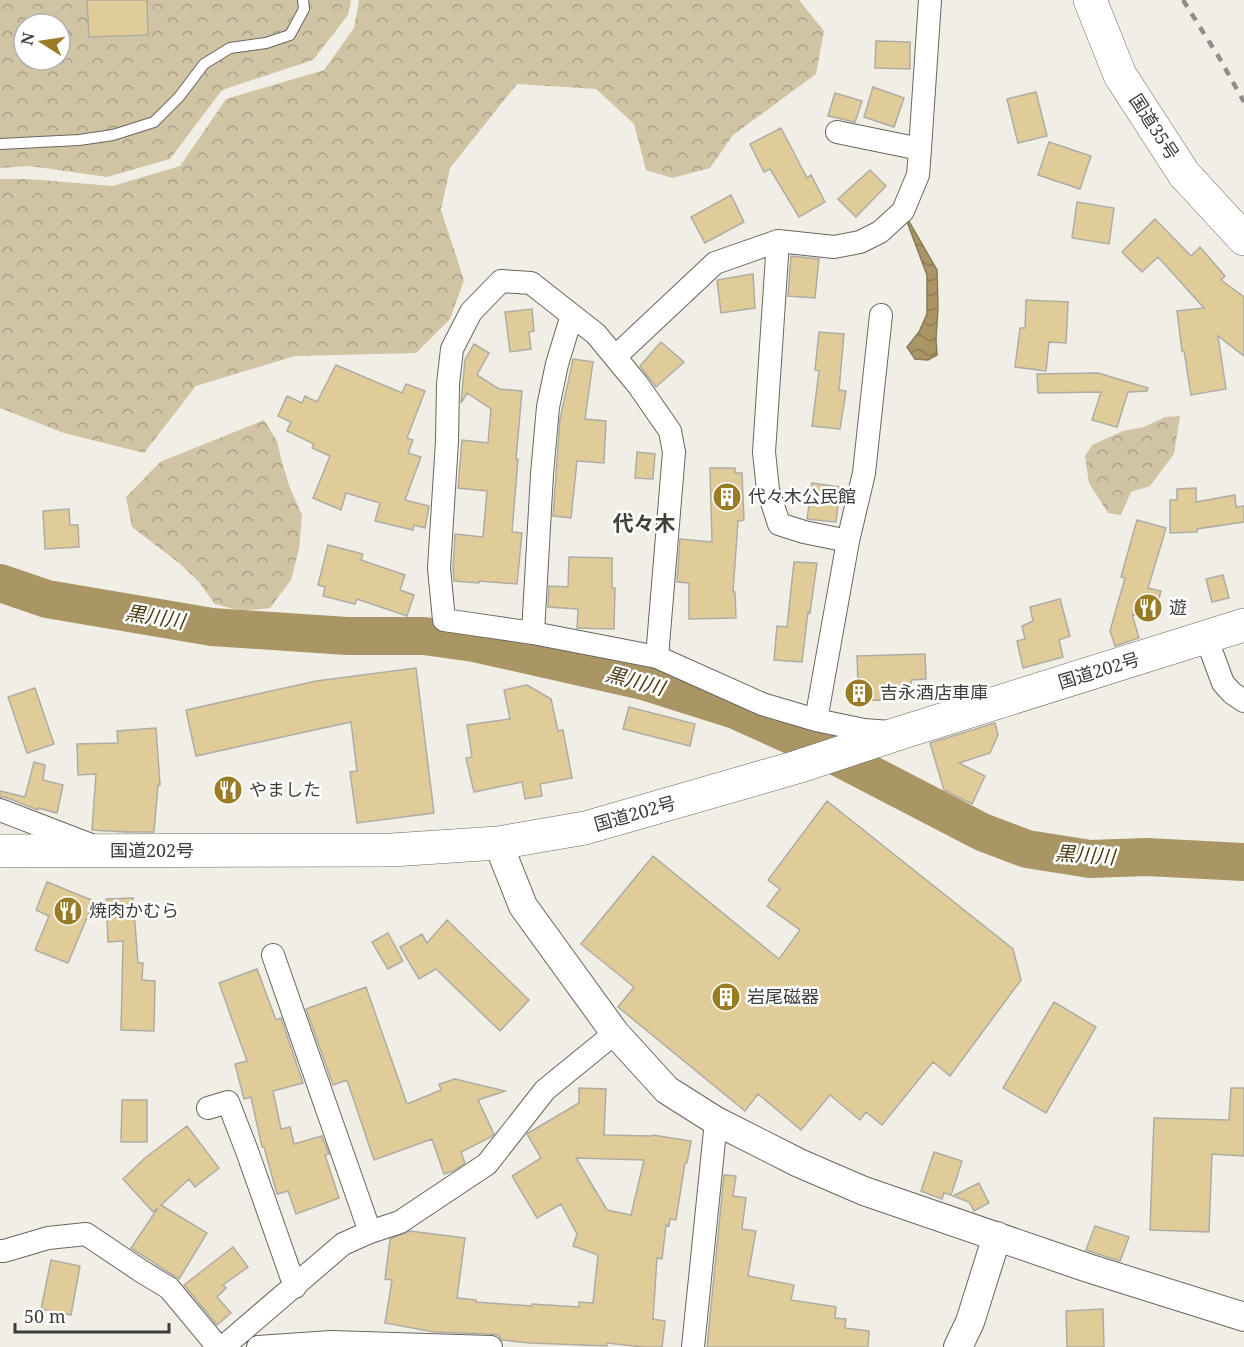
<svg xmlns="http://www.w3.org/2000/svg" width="1244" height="1347" font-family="'Noto Serif','Noto Sans JP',serif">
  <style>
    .forest { fill: url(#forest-crowns); fill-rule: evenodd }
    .water { fill: url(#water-waves); stroke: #897b57; stroke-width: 1.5 }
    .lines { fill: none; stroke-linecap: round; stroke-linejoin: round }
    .river { stroke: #a99664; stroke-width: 38 }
    .building { fill: #e0cc99; stroke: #afaca5; stroke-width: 1.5; fill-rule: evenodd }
    .service-casing { stroke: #69665f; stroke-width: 12 }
    .minor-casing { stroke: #69665f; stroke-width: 24 }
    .tertiary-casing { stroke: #69665f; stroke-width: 30 }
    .trunk-casing { stroke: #69665f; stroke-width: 34 }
    .service { stroke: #fff; stroke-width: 10 }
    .minor { stroke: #fff; stroke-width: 22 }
    .tertiary { stroke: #fff; stroke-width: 28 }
    .trunk { stroke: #fff; stroke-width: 33 }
    .rail { stroke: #908e89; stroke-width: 4.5; stroke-dasharray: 8 8; stroke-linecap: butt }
    .labels { text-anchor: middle; stroke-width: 5; stroke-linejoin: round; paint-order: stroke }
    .street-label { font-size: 18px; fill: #3d3c39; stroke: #fff }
    .poi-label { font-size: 18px; fill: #3d3c39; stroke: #fff; text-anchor: start }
    .water-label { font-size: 20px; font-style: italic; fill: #483a11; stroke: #fff }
    .quarter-label { font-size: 21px; font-weight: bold; fill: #424039; stroke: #fff }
  </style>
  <defs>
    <pattern id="forest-crowns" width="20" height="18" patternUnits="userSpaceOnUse" patternTransform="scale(1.5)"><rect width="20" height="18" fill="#d0c4a5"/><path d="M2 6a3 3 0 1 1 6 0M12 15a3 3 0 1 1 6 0" fill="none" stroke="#aaa087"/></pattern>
    <pattern id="water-waves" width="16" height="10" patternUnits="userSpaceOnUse" patternTransform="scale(1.5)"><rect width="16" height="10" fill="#a99664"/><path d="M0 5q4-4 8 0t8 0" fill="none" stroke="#8b7c53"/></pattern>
  </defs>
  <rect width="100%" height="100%" fill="#f1eee6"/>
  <path class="forest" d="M0,0h351l-3,15 -35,45 -91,30 -52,69 -63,18 -77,-11 -30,2zM24,24h36v36h-36z
    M359,0h440l25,31 -8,43 -83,61 -23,33 -38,10 -26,-8 -12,-46 -38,-35 -79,-5 -67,84 -9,42 23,70 -14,39 -34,34 -121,3 -99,30 -52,67 -80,-20 -64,-25v-229h28l85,7 67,-20 46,-67 98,-29 30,-42z
    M1180,416l-6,38 -24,32 -19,6 -10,23 -13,-2 -19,-30 -4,-27 7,-11 31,-14 21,-4 21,-10z
    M264,420l13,21 5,21 8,26 12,27 -3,34 -8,31 -21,28 -28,3 -27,-7 -17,-23 -19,-18 -47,-36 -6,-30 34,-35z"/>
  <path class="water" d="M903,211l34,59 1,38 -2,31 1,16 -9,5 -13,-1 -8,-12 12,-15 8,-18v-39z"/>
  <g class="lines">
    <path class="river" d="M0,583l47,16 165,28 135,9h77l50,7 169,38 92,29 87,39 160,83 45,17 63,10 57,-2 97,5"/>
  </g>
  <path class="building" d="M87,0h60l1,35 -59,2z
    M876,41l34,1v27l-35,-1z
    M873,87l31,11 -10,29 -30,-10z
    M1036,92l11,44 -29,7 -11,-44z
    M835,93l27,8 -7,21 -27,-6z
    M781,128l26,50 4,-3 14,27 -26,15 -29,-48 -6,3 -14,-28z
    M1049,142l42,14 -11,33 -42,-14z
    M870,170l16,16 -30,31 -18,-18z
    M731,195l13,27 -39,21 -14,-26z
    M1077,202l37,6 -5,36 -37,-6z
    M1155,219l36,37 9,-9 25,29 -4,4 23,17v59l-26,-20 8,53 -35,6 -7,-44h-2l-5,-40 27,-3 -46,-51 -16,15 -20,-20z
    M791,256l28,3 -4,39 -27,-2z
    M753,274l2,34 -34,5 -4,-33z
    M1026,300l42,2 -2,41 -17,-1 -3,29 -31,-4 5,-39h5z
    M532,309l2,22 -5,1 2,17 -21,3 -5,-40z
    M819,332l25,2 -5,56 7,1 -6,38 -28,-3 7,-55 -4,-1z
    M661,342l23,20 -28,25 -16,-21z
    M474,344l15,9 -12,22 22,14 23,2 -6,68h2l-6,73 10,1 -5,51 -38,-3v2l-25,-2 -1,-13 2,-34 28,3 4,-46 -29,-3 4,-48 26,3 3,-34 -24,-16 -6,10 4,-43z
    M573,359l20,3 -8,57 21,2 -2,42 -27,-2 -6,57 -18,-2 7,-97z
    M336,365l66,28 4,-9 19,7 -18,47 6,2 -5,13 13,4 -16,43 24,6 -4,22 -11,-3 -1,5 -38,-9 5,-18 -34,-10 -5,17 -28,-12 17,-42 -18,-8 2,-4 -27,-13 4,-9 -13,-6 9,-20 15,7 3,-7 12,6z
    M1098,373l50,15 -1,3 -19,1 -11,35 -25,-7 9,-28 -63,1 -1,-19z
    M637,452l18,2 -2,25 -18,-1z
    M710,468h25v5h7l2,47 -6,1 -5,71h2l1,26 -47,1v-36l-12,-1 3,-43 32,3z
    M812,483l28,4 -4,35 -29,-3z
    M1196,488v14l39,-7 1,12 8,-1v16l-47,7v3l-27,1v-33h7v-11z
    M69,509l1,16h8l1,22 -34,2 -2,-38z
    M1137,520l29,8 -18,60 13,3 -8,29 -21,-6 7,24 -24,8 -5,-15 15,-53 -4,-1z
    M328,545l35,9 -2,6 44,15 -5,15 14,5 -7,21 -50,-17 -2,5 -32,-8 2,-9 -7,-2z
    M569,557l43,1v30h3l-1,41 -37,-1 1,-19 -30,-2 1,-21 19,1z
    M794,562l23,1 -7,50 -2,-1 -6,50 -28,-2 3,-34 10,1z
    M1223,575l6,23 -17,4 -6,-23z
    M1060,599l10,37 -11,4 4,17 -40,11 -6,-27 8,-2 -3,-13 11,-5 -3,-14z
    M925,654l1,25 -15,1 1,19 -57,2 -1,-18h4l-1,-27z
    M416,668l18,145 -77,10 -7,-51 7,-1 -6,-49 -155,34 -10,-46 130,-29z
    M527,685l24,14 7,32 5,-1 9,48 -32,6 2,12 -17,3 -3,-17 -48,10 -8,-34 6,-1 -5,-32 43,-6 -6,-29z
    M35,688l19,56 -27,9 -19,-56z
    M629,707l66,17 -5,22 -67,-17z
    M995,723l3,12 -8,18 -31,10 26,13 -13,28 -28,-14 -14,-47z
    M156,728l4,57h-2l-4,47h-28l-34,-2 4,-56 -18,1 -1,-31 41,-1 -1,-12z
    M34,762l11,3 -2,15 20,5 -6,28 -19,-5v2l-33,-13h-5v-6l25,6z
    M827,801l186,148 8,31 -71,96 -17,-14 -51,63 -16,-13 -6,8 -30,-25 -29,35 -43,-36 -13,17 -127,-104 16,-20 -53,-43 72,-88 126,103 21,-29 -33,-24 13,-17 -12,-9z
    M47,882l47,19 -26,62 -33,-13 14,-34 -13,-6z
    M133,898l5,65h5l-1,17 13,1 -1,50 -33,-1 2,-89 -15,1 -2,-43z
    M447,920l82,80 -29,31 -64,-62 -17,10 -19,-32 22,-13 5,9z
    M388,933l15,28 -15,8 -16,-27z
    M257,969l19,51 5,-2 22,65 -30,8 8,38 9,-2 4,17 28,-8 7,18 -4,1 14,43 -43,16 -8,-23 -11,3 -13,-47h-2l-11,-50 -7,2 -9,-35 12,-3 -28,-78z
    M366,987l41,117 34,-14 -2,-6 16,-5 50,12 -27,9 16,34 -3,3 -30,15 4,11 -12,8 -9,3 -12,-35 -58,21 -27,-80 -14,5 -27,-76z
    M1054,1002l42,25 -50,86 -43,-25z
    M579,1088l27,1 -2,46 48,1 1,-1 38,6 -4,22h-2l-9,57 -6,-1 -1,7 -3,-1 -4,34 -5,-1 -4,61 12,2 -3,26h-19l-36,-4v3l-77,-3 -28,-3 -4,-5 -7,-1 -57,-2 -49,-9 7,-43 -7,-1 5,-40 20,-8 55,7 -8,60 19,2v2l56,4v-2l47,3v-5l14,1 5,-48 -25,-9 4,-12 -16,-30 -24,14 -25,-42 29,-18 -14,-24 3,-2 49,-29zM576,1158l68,2 -13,55 -24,-5z
    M1231,1088h13v68l-32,-2 -3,78 -59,-2 4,-112 75,2z
    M122,1100h25v42h-26z
    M187,1126l32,42 -24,19 -6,-8 -28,26 46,28 -28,46 -48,-31 27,-40 -5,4 -30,-33 22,-21z
    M934,1152l28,9 -11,34 -7,-2 -2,6 -21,-8z
    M724,1175l12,1 -3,20 13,2 -4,31 14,2 -8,45 46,9 -3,15 45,7 -1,11 11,1 -1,9 24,3 -1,16h-161z
    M979,1183l10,20 -15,8 -5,-9 -16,-6z
    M1095,1226l34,11 -9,24 -34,-11z
    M233,1247l15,20 -25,18 3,3 -9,9 14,16 -14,12 -33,-40z
    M51,1260l29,6 -9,49 -30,-6z
    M1103,1309l1,38h-37l-1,-36z"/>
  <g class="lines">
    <g class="service-casing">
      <path id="service" d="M0,144l79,-4 34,-5 41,-13 25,-25 25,-33 26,-16 36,-5 24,-8 14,-26 -1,-9"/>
    </g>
    <g class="minor-casing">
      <path id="minor" d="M837,132l83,17 10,-149
        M778,241l-14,211 4,38 11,34 25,8 44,9
        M615,357l100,-94 63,-22 56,6 26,-5 20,-10 23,-21 15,-36 2,-26
        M533,633l9,-159 6,-67 9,-43 15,-49
        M1206,637l17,46 9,10 12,8
        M657,657l17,-205 -4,-21 -32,-46 -42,-51 -65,-51 -30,-2 -30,31 -19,37 -4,35 -1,57 -8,127 5,52 89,13 124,24 105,47 54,16 48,10 26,2
        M816,720l32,-179 16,-68 17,-158
        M0,810l91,35
        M273,955l97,277
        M208,1108l20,-6 19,49 48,136
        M0,1251h4l44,-13 38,-4 55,37 28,17 49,59
        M223,1347l120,-103 27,-12 30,-10 87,-58 58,-74 70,-57
        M258,1347l73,-5 160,5
        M693,1347l23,-226"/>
    </g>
    <g class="tertiary-casing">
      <path id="tertiary" d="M498,843l25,63 92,127 52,57 49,31 83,42 65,28 224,77 156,49
        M958,1347l12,-25 27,-86"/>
    </g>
    <g class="trunk-casing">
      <path id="trunk" d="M1090,0l30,75 64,99 60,65
        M0,851l392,-1 106,-7 87,-15 212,-61 103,-34 344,-108"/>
    </g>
    <use href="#service" class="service"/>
    <use href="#minor" class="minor"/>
    <use href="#tertiary" class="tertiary"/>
    <use href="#trunk" class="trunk"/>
    <path class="rail" d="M1183,0l37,59 24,43"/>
  </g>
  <defs>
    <g id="building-disc" transform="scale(1.5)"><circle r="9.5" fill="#9a7c25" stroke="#fff"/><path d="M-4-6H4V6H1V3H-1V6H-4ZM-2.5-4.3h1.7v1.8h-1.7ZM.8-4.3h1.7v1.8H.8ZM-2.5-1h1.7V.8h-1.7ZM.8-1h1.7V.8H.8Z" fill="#fff"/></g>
    <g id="restaurant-disc" transform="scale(1.5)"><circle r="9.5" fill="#9a7c25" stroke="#fff"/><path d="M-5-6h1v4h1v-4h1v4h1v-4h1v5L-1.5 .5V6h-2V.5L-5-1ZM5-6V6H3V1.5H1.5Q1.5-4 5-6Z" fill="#fff"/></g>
  </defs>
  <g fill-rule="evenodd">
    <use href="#building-disc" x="727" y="497"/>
    <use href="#restaurant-disc" x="1148" y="608"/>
    <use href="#building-disc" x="859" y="693"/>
    <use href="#restaurant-disc" x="228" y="790"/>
    <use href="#restaurant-disc" x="68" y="911"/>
    <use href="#building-disc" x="726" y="997"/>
  </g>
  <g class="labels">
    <g class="street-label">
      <text transform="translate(1154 127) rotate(57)" y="6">国道35号</text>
      <text transform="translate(1099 671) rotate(-17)" y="6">国道202号</text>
      <text transform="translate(635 814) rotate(-16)" y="6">国道202号</text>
      <text x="152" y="857">国道202号</text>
    </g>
    <g class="poi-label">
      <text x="748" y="503">代々木公民館</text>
      <text x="1169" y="614">遊</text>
      <text x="880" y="699">吉永酒店車庫</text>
      <text x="249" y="796">やました</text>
      <text x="89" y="917">焼肉かむら</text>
      <text x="747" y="1003">岩尾磁器</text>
    </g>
    <g class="water-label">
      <text transform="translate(155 617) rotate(9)" y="7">黒川川</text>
      <text transform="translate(635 681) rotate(15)" y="7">黒川川</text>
      <text transform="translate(1085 855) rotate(4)" y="7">黒川川</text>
    </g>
    <g class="quarter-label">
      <text x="644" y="531">代々木</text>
    </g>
  </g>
  <g transform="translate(42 42) rotate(282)"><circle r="28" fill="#ffffff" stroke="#b1b1b0" stroke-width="1.5"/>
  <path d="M0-4.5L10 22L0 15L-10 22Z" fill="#9a7c25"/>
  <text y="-9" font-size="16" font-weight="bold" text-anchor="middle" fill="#3d3c39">N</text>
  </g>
  <path d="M15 1323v9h154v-9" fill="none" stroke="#3d3c39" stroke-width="3"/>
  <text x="24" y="1323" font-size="18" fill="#3d3c39" stroke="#ffffff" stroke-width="4.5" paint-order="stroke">50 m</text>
</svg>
